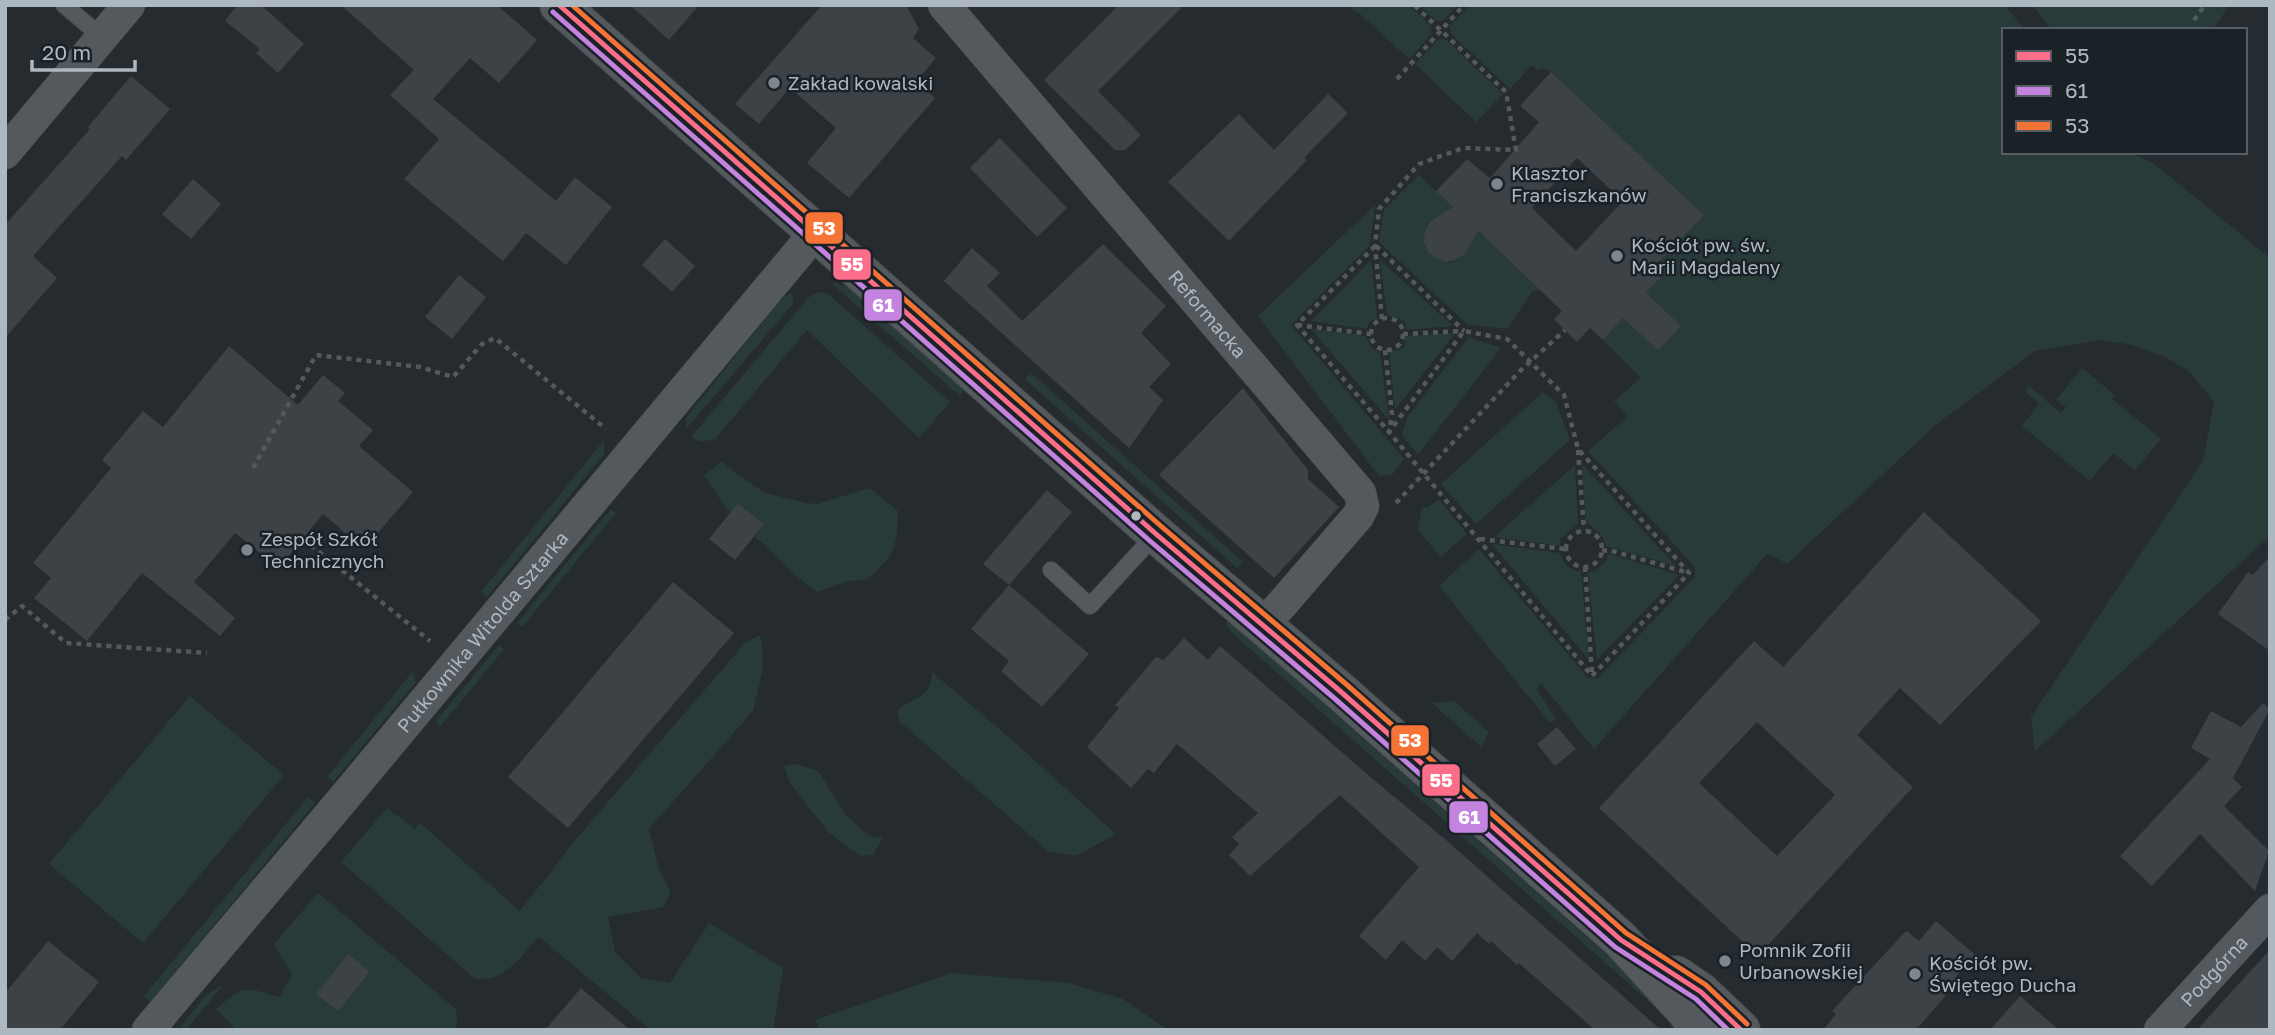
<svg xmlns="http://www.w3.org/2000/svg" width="2275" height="1035" font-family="'Golos Text',sans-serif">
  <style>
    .green { fill: #293b39; fill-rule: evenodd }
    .building { fill: #3d4246; fill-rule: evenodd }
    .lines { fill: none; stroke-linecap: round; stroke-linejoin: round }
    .service-casing { stroke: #42474a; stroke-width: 18 }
    .minor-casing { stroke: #42474a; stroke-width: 33 }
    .tertiary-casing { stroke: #42474a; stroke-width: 40 }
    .path { stroke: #54595c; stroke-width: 4.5; stroke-dasharray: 5 5; stroke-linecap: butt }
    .service { stroke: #54595e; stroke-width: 16 }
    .minor { stroke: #54595e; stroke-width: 32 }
    .tertiary { stroke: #54595e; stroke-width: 38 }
    .bus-1-casing { stroke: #1a2228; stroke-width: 10 }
    .bus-2-casing { stroke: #1a2228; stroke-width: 10 }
    .bus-3-casing { stroke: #1a2228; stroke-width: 10 }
    .bus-1 { stroke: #fb6d88; stroke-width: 5 }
    .bus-2 { stroke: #c483df; stroke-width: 5 }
    .bus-3 { stroke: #f57335; stroke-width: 5 }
    .poi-dot { fill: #7e878e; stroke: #1a2228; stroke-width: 2.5 }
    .bus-dot { fill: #aeb8c1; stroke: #1a2228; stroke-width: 2.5 }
    .labels { text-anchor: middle; stroke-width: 5; stroke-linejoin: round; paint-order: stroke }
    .poi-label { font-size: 19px; fill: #aeb8c1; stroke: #1a2228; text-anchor: start }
    .street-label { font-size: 19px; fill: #aeb8c1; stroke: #1a2228 }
    .line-badge { stroke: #1a2228; stroke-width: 2.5 }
    .badge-label { font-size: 19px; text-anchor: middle; font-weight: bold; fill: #fff }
  </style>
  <rect width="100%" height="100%" fill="#252b2f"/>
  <path class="green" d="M1346,5h63l21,20 2,8 -23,26 -50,-46z
    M1419,5h39l-14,15 -7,2z
    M1470,5h535l20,25h-21v122h124l25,11 117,95v278l-235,215 -4,-34 172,-256 11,-59 -24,-30 -25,-15 -32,-12 -31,-5 -67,11 -97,72 -151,141 -19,-11 -174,196 -53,-66 -4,7 19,29 -6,4 -111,-137 40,-37 108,128 10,2 98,-102v-10l-107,-116 40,-35 -14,-15 27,-23 -38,-38 64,-70 -8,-8 44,-48 -152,-142 -9,-4 -4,3 -6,-6 -22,24 -59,-55 -1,-8z
    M2032,5h198l-18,25h-160z
    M1445,39l58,55 -27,28 -61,-58 23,-24z
    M1419,175l41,38 -30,9c-17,28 16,55 35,31 6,-7 6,-18 7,-27l68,64 -8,2 -25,37 -39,-4 -89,-83 5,-32z
    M1375,205l-5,40 -79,80 113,134 -12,16 -13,1 -121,-160z
    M1371,260l6,58 -8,4 -2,7 -56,-8z
    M1380,260l73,66 -46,4 -4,-10 -16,-5z
    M834,282l20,8 112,96 -6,10 -128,-112z
    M791,292l3,10 -3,4 -105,123v-11l6,-8 88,-109z
    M819,292l9,2 122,108 -31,36 -112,-108 -92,109 -15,3 -9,-5 118,-140z
    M1311,329l55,7 5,12 9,4 9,68z
    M1455,333l-60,77 -6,-58 15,-4 2,-12z
    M1469,337l32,11 -83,107 -16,-20 5,-18z
    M2082,368l33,27 -3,4 49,40 -26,31 -22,-17 -23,28 -68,-55 17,-22 -14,-13 4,-5 32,27 5,-6 -10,-7z
    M1030,372l213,190 -6,6 -212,-189z
    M1543,392l13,10 14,38 -94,84 -35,-40z
    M604,440v14l-117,143 -6,-5z
    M722,461l14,13 30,19 40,10 11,1 53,-16 28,23c-1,38 -3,43 -31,69l-19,1 -31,11c-23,-15 -40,-38 -63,-56l10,-12 -26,-21 -7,9 -5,-4 -22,-33z
    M1582,464l94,102 -70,-20 -3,-9 -17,-16z
    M1575,465l3,59 -18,15v7l-66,-9z
    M1439,499l28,35 -27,23 -22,-28 4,-22 5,1z
    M611,509l5,4 -94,114 -5,-4z
    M1492,544l68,9c2,10 11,18 21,18l8,89z
    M1607,553l72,22 -82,85 -9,-88h7l12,-12z
    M1228,619l440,390 -5,5 -10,-9 -421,-372 -6,-9z
    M760,635l3,17 -1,20 -9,39 -104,118 10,40 12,24 -8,14 -55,10 7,35 26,26 29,5 39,-60 74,45 -10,62h-122l-112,-93c-19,19 -34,46 -64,42l-134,-117 46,-54 28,21 5,-6 100,88 57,-73 168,-195z
    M499,645l5,4 -64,78 -5,-5z
    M413,671l3,11 -83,100 -6,-5z
    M932,672l80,68 104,94 -40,22 -28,-5 -148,-129 -3,-12c18,-13 34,-12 35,-38z
    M190,696l94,79 -141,168 -94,-79z
    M1454,701l35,31 -8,15 -49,-44z
    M796,764l22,7 28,44 23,21 14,2 -10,17 -12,1 -32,-23 -39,-50 -6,-17z
    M308,797l7,6 -165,199 -6,-6z
    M318,893l138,116 1,13 -2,8h-218l-21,-21c29,-25 27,-22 63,-12l13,-22 -18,-31zM348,955l22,17 -32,39 -21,-17z
    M952,973l117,10 54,16 45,31h-348l-5,-10z
    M223,985l-37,45h-8l29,-36z"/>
  <path class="building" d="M237,5h24l43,39 -26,29 -22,-20 4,-4 -35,-28z
    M341,5h156l40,35 -38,43 -29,-25 -37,41 123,102 19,-24 37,30 -46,58 -40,-32 -23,28 -99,-82 35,-40 -49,-44 24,-25z
    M630,5h69l-30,35z
    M822,5h84l13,24 -6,9 23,20 -20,24 19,16 -86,100 -42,-35 29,-35 -46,-40 -31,36 -24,-20z
    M1119,5h65l-86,86 43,44 -16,15h-10l-71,-70z
    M1551,72l153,143 -45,47 8,8 -21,23 35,33 -23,24 -35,-32 -20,22 -13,-12 -13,14 -23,-23 8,-8 -84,-80 -13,23 -9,6 -11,2 -10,-4 -7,-7 -4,-9 1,-11 5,-9 23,-15 -17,-16 31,-32 23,19 49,-56 -19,-16zM1577,158l46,43 -47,50 -44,-43z
    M131,76l39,33 -44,51 -4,-4 -89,100 24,22 -52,60v-113l85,-96 -2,-2z
    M1328,94l20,19 -44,45 3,2 -78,81 -61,-59 71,-68 35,36z
    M1000,138l67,70 -30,29 -67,-69z
    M193,179l28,25 -30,35 -29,-25z
    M665,239l30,27 -23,26 -30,-27z
    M1103,244l63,62 -25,27 30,31 -22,23 14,13 -34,48 -185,-167 28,-33 28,25 -13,13 35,35z
    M459,275l27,22 -34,42 -27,-22z
    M229,346l69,59 25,-30 22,18 -7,8 35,29 -14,16 54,46 -49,57 -41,-35 -44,54 -44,-35 -41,49 41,36 -15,18 -78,-63 -55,68 -53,-43 17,-20 -18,-15 78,-95 -9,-8 41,-49 20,16z
    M1243,388l65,82v9l31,28 -65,71 -115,-103z
    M1047,490l25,22 -63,73 -26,-21z
    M738,503l26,21 -29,36 -26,-21z
    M1924,512l117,109 -101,104 -40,-37 -43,47 56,52 -155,169 -159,-148 155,-167 29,26zM1757,722l78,73 -58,61 -78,-73z
    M2270,556v95l-52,-37 30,-42 5,3z
    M673,582l61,51 -166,195 -60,-51z
    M1009,585l80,69 -47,53 -41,-36 8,-10 -38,-32z
    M1184,638l24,22 12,-14 147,128 78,65 216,191h-66l-76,-67 -2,2 -26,-24 -2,3 -12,-11 -25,28 -15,-14 -12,14 -23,-21 -16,20 -27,-24 60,-69 -79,-72 -90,81 -21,-21 10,-11 -7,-7 26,-24 -81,-69 -23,29 -6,-4 -17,19 -44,-41 32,-39 -4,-3 41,-48 8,3z
    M2263,703l7,6 -37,69 9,9 -18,19 45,45 -14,40 -55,-57 -48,52 -32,-30 90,-97 -19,-11 20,-37 30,16z
    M1557,727l19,22 -21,17 -18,-22z
    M1936,921l39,34 -20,23 3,3 -42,49h-93l13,-16 -4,-3 72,-78 3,-2 12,10z
    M48,941l51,41 -39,48h-55v-37z
    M2270,950v80h-73l26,-29z
    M348,954l22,18 -32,39 -22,-17z
    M581,988l49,42h-85z
    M2020,996l39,34h-69z"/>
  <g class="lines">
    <g class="service-casing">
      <path id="service" d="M64,5l38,32
        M1051,570l39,36 66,-72"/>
    </g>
    <g class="minor-casing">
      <g id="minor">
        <path id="s1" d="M944,5l416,488 3,13 -5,10 -95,110"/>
        <path d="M5,153l124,-148"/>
        <path id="s2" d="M148,1030l190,-225 478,-573"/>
        <path id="s3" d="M2160,1030l110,-120"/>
      </g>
    </g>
    <g class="tertiary-casing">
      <path id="tertiary" d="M559,5l597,529 184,157 281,249 64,70 15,20
        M1676,975l25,17 40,38"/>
    </g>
    <path class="path" d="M2194,20l11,-15
      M1397,79l67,-74
      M1375,246l-78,79 92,107 75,-101 43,8 57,56 14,54 111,124 -97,103 -203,-244 3,-18 -7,-64
      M1376,246l88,85
      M1371 334a16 16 0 1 1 32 0a16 16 0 1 1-32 0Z
      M1382,319l-7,-73 4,-37 40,-45 44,-16 53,2 -10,-58 -92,-87
      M1297,325l74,9
      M1403,334l61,-3
      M1578,450l6,80
      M253,468l63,-113 104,12 33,10 29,-33 13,-6 111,91
      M1396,503l124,-132 45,-41
      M1566 549a18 18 0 1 1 36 0a18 18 0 1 1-36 0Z
      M303,539l127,102
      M1480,539l85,10
      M1602,551l7,-1 80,23
      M1585,567l7,107
      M5,620l17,-14 44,37 141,10"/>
    <use href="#service" class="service"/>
    <use href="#minor" class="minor"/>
    <use href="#tertiary" class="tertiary"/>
    <g class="bus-1-casing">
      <path id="bus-1" d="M559,5l597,529 184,157 281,249 80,52 40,38"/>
    </g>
    <g class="bus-2-casing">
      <path id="bus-2" d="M553,12l597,529 184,157 281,249 81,52 32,31"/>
    </g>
    <g class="bus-3-casing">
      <path id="bus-3" d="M572,5l590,522 184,157 280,249 80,52 41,39"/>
    </g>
    <use href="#bus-1" class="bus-1"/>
    <use href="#bus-2" class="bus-2"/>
    <use href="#bus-3" class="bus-3"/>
  </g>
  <g class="poi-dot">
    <circle cx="774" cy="83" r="7"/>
    <circle cx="1497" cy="184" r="7"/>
    <circle cx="1617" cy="256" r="7"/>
    <circle cx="247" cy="550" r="7"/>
    <circle cx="1725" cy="961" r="7"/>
    <circle cx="1915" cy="974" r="7"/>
  </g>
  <circle class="bus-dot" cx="1136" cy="516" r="6"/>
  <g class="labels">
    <g class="poi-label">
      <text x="788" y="90">Zakład kowalski</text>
      <text x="1511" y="180">Klasztor<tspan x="1511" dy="22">Franciszkanów</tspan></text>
      <text x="1631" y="252">Kościół pw. św.<tspan x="1631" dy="22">Marii Magdaleny</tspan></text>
      <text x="261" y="546">Zespół Szkół<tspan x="261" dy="22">Technicznych</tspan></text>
      <text x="1739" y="957">Pomnik Zofii<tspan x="1739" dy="22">Urbanowskiej</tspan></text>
      <text x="1929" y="970">Kościół pw.<tspan x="1929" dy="22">Świętego Ducha</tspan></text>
    </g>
    <g class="street-label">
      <text dy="7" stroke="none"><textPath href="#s1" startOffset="406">Reformacka</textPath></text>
      <text dy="7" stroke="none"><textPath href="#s2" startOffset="520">Pułkownika Witolda Sztarka</textPath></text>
      <text dy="7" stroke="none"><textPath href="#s3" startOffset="80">Podgórna</textPath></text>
    </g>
  </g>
  <g class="line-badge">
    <rect x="804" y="211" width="40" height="34" rx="7" fill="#f57335"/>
    <rect x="832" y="248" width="40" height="33" rx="7" fill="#fb6d88"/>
    <rect x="863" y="288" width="40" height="34" rx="7" fill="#c483df"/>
    <rect x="1390" y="724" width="40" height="33" rx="7" fill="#f57335"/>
    <rect x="1421" y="763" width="40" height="34" rx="7" fill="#fb6d88"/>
    <rect x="1448" y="800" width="41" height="34" rx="7" fill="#c483df"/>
  </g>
  <g class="badge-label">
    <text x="824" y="235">53</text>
    <text x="852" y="271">55</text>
    <text x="883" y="312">61</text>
    <text x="1410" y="747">53</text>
    <text x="1441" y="787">55</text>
    <text x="1469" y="824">61</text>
  </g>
  <rect width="2275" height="1035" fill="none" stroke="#aeb8c1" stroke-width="14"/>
  <rect x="2002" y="28" width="245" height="126" fill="#1a2228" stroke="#555e65" stroke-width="2"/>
  <rect x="2016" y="51" width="35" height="10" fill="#fb6d88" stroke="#555e65" stroke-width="2"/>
  <text x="2065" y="63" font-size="21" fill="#aeb8c1">55</text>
  <rect x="2016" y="86" width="35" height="10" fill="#c483df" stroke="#555e65" stroke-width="2"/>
  <text x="2065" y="98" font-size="21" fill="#aeb8c1">61</text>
  <rect x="2016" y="121" width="35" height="10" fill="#f57335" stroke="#555e65" stroke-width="2"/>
  <text x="2065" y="133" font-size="21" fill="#aeb8c1">53</text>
  <path d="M32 60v10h103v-10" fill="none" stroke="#aeb8c1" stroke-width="3.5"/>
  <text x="42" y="60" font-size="21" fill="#aeb8c1" stroke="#1a2228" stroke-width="5" paint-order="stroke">20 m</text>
</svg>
